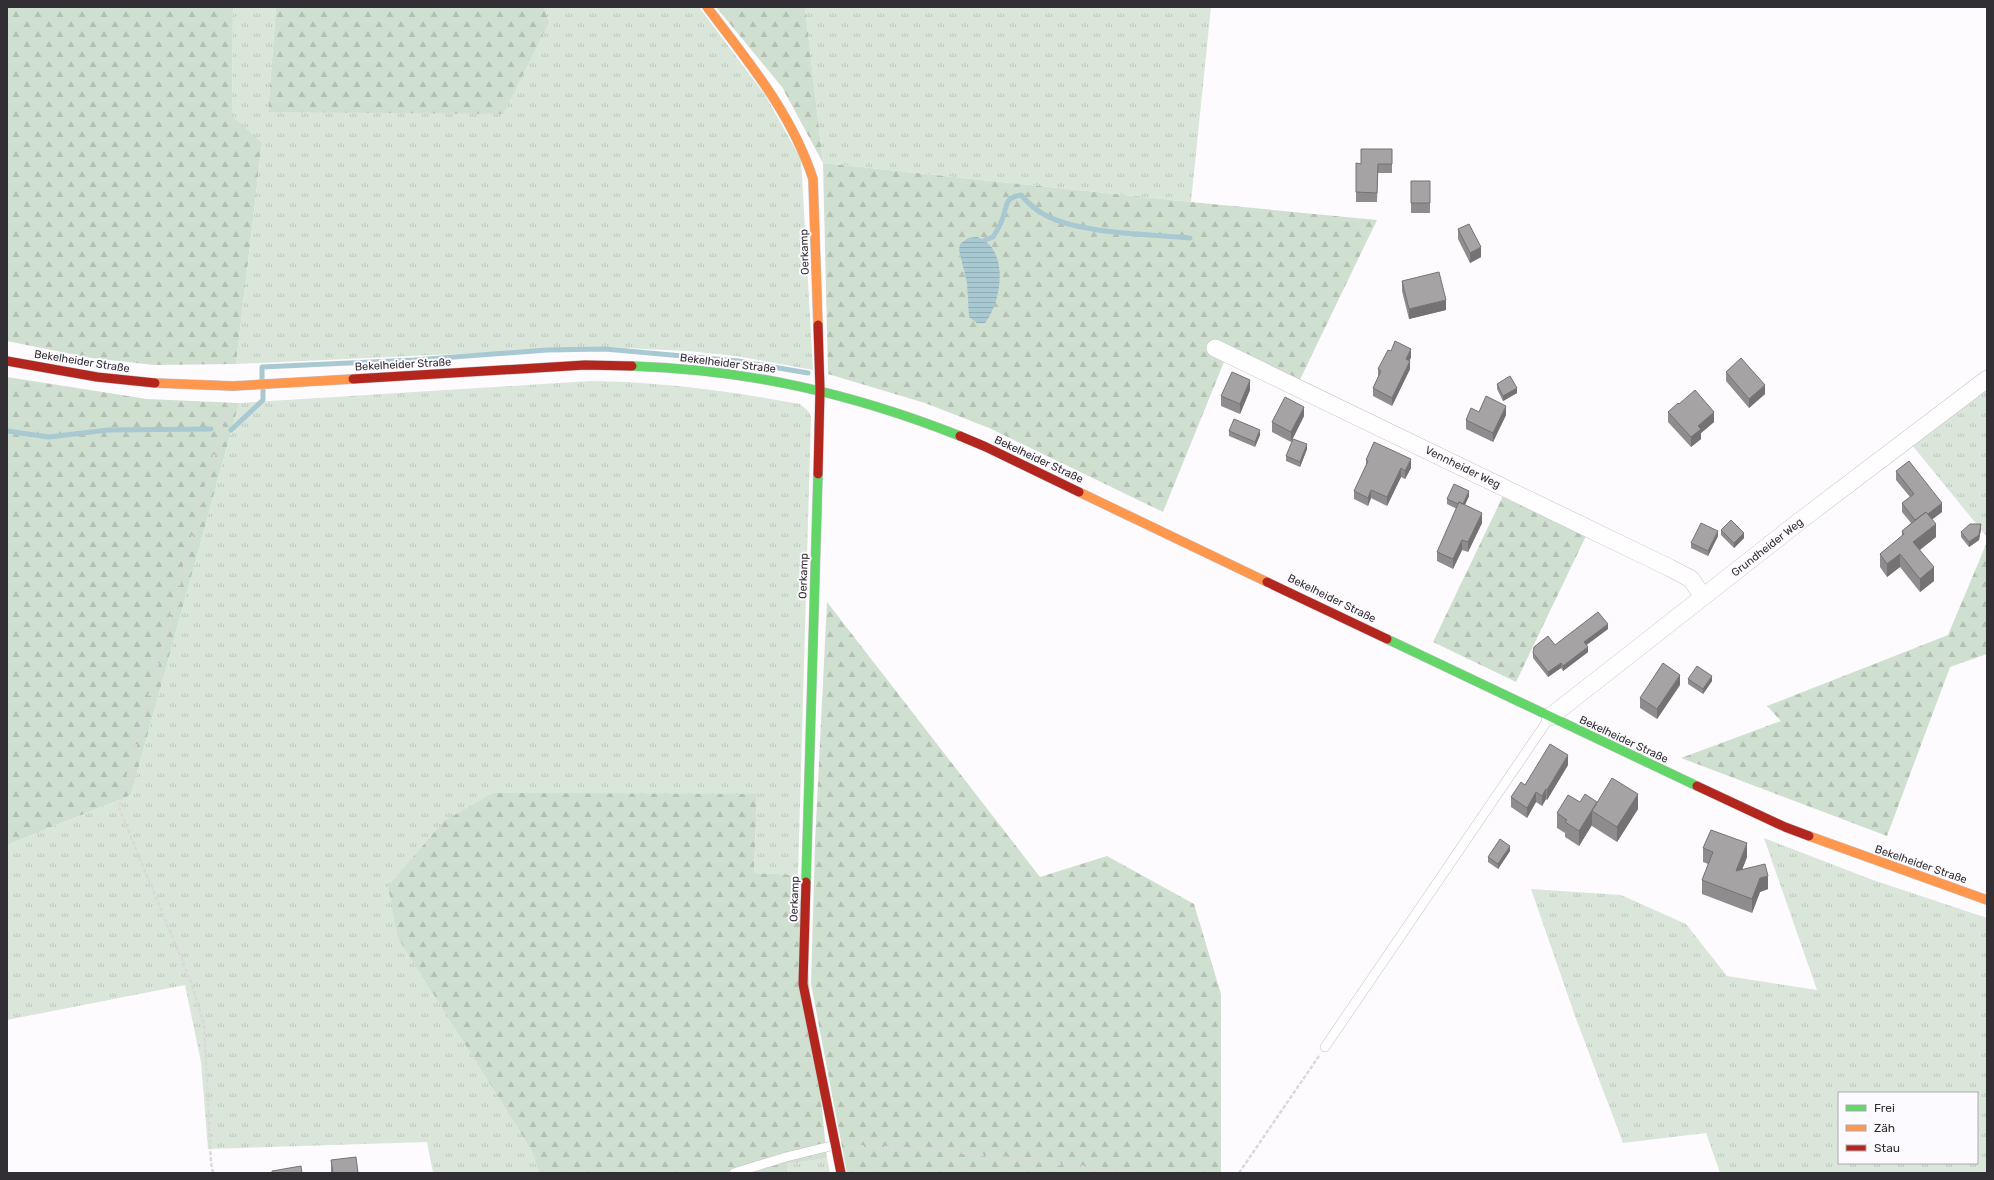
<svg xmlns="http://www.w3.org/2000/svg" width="1994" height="1180" font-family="Rubik,sans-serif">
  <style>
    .grass { fill: url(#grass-tufts); fill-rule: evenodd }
    .forest { fill: url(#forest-firs) }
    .water { fill: url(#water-rules) }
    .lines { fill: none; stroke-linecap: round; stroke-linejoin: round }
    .stream { stroke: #a8c8d2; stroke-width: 5 }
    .lane-casing { stroke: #c5c3c7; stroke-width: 10 }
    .street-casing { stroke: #c5c3c7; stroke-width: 18 }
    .fast-casing { stroke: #c5c3c7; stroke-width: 10 }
    .slow-casing { stroke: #c5c3c7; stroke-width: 10 }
    .jam-casing { stroke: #c5c3c7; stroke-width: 10 }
    .path { stroke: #dad9da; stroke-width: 2.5; stroke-dasharray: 4 2; stroke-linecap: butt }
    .lane { stroke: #fffeff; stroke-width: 9 }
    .street { stroke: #fffeff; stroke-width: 17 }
    .fast { stroke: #63d668; stroke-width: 9 }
    .slow { stroke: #ff974d; stroke-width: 9 }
    .jam { stroke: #b3261e; stroke-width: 9 }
    .wall { fill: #8f8c8d }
    .shaded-wall { fill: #747273 }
    .building { fill: #a6a3a4; stroke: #747273 }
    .labels { text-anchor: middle; stroke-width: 4; stroke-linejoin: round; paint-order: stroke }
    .street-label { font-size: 11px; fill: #312f34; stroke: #fdfaff }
  </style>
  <defs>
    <pattern id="grass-tufts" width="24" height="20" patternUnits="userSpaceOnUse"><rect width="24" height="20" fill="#dae6da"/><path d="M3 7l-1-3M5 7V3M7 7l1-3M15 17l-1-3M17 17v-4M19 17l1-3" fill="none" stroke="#bcc6bc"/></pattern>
    <pattern id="forest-firs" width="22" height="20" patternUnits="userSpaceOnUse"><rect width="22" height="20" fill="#d0e0d0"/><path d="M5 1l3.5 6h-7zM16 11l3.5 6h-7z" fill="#b3c0b3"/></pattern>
    <pattern id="water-rules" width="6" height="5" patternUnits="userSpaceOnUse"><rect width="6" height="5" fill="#a8c8d2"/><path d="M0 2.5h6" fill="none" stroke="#91acb5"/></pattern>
  </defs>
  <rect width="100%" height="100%" fill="#fdfbfe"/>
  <path class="grass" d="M233,7h43l-8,104 281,-89 -5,-15h155l66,88 36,64 12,211 -77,-14 -49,-5 -82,-4 -369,17 26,-220 -30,-27z
    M805,7h406l-20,195 -368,-39z
    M591,381c72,1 138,10 209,23l7,6 4,6 -13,459 -44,-2 3,-79 -227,353 9,26h-106l-6,-31 -219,7 -7,-87 -16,-77 -178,35v-175l124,-50 108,-392z
    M1987,386v151l-75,-92z
    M1764,838l109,42 114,38v255h-267l-14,-40 -83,10 -48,-127 -44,-127 90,6 65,29 41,52 90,14zM1839,1093h138v70h-138z
    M827,1158l3,15h-43v-9z"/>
  <path class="forest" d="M7,7h226l-1,109 30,27 -26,221 -82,1 -63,-7 -84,-17z
    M276,7h268l5,15 -46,92 -235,-2z
    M716,7h89l18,156 368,39 186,18 -84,174 -69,-32 -61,150 -174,-84 -64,-25 -97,-29 -5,-211 -41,-76z
    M7,377l140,22 92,4 -108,392 -124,50z
    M1503,496l83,40 -70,146 -83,-40z
    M1987,542v112l-37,13 -63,169 -206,-78 100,-37 -14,-15 181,-71z
    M827,602l213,275 67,-21 87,48 27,90v179h-374l-36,-189 4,-142z
    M493,793l264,1 -3,79 44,2 29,283 -40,6v9h-248l-9,-26 -132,-209 -10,-52 56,-65z"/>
  <path class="water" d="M977,237c33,11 25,64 8,86h-8l-8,-6 -2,-34 -8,-33 1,-6 8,-6z"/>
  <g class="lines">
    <path class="stream" d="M985,240l8,-3c3,-5 7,-11 9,-17 6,-14 1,-22 19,-25 7,8 14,15 24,20 35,19 104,19 145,23
      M262,380v-13l152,-7 133,-10 58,-1 133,12 70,12
      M231,430l32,-30v-10
      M7,431l42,6 59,-7 103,-1"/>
    <g class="lane-casing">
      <path id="lane" d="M1325,1047l225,-330
        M734,1173l52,-16 49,-12"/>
    </g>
    <g class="street-casing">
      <path id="street" d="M1215,348l455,220 21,11 12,18
        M1550,717l255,-200 182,-138"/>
    </g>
    <g class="fast-casing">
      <path id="fast" d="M632,366c117,4 219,27 328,70
        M1387,639l310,147
        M806,882l12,-408"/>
    </g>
    <g class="slow-casing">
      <path id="slow" d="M707,7c41,54 85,107 106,172l5,146
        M155,383l78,3 120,-7
        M1079,492l188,90
        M1809,836l178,64"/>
    </g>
    <g class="jam-casing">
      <path id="jam" d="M7,361l90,16 58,6
        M353,379l232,-14 47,1
        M960,436l26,11 93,45
        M818,474l2,-84 -2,-65
        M1267,582l120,57
        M1697,786l88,41 24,9
        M806,882l-3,102 38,189"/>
    </g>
    <path class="path" d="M854,1146l76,3 206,24
      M213,1173l-2,-10 -7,-139 -13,-42 -72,-174 109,-404
      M1239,1173l80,-117"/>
    <use href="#lane" class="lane"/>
    <use href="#street" class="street"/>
    <use href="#fast" class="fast"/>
    <use href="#slow" class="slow"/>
    <use href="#jam" class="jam"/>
  </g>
  <path class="wall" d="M1392,149v24h-14l-1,29h-21v-39l5,1z
    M1411,181h19v32h-19z
    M1458,229l23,28 -11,6 -12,-24z
    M1402,281l44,29 -37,9 -7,-28z
    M1391,351l20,6 -1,3v9l-18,37 -19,-10v-8l5,-11v-8z
    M1726,372l39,22 -16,14 -23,-27z
    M1497,384l20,9 -14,8 -6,-12z
    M1250,390l-10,24 -19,-8v-10z
    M1679,404l35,18 -13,11v6l-10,8 -23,-25v-10z
    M1479,412l27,3 -13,27 -27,-13v-9z
    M1304,416l-13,26 -19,-10v-10z
    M1229,431l31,4 -5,12 -26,-11z
    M1307,449l-7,18 -14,-6v-5z
    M1366,460l45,8 -6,11 -4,-2 -14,29 -16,-8 -3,8 -14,-7v-8l12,-25z
    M1896,471l46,41 -10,7 4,18 -16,13 14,31 -14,11 -20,-25 -13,10 -7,-10v-13l22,-18v-5l9,-8 -9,-11v-9l8,-6 -14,-17z
    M1469,496l-4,9 17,18 -14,29 -6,-2 -9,19 -16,-8v-9l20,-43 -10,-5v-5z
    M1981,529l-2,11 -10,7 -8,-10v-5z
    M1721,530l23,8 -10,10 -13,-13z
    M1718,536l-10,20 -17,-8v-5z
    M1608,629l-22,16 2,7 -25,19 -2,-3 -13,9 -15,-19v-5z
    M1688,679l24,2 -9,13 -15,-10z
    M1680,685l-23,34 -17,-11v-10z
    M1568,765l-21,35 -1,-1 -4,7 -6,-4 -9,16 -16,-11v-10l14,-12z
    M1580,802l58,7 -21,33 -25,-16v-1l-13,21 -14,-9v-4l-8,-5v-15z
    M1703,848l44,9 -5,13 26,19 -8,3 -8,21 -50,-19v-14l6,-16 -5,-2z
    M1510,851l-12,18 -10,-7v-5z
    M331,1160l27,13h-27z"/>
  <path class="shaded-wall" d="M1481,247v10l-11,6v-10z
    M1446,300v10l-37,9v-10z
    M1411,349v8l-5,10v-8z
    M1410,361v8l-18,37v-8z
    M1250,380v10l-10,24v-10z
    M1765,385v9l-16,14v-9z
    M1517,388v5l-14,8v-5z
    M1506,406v9l-13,27v-9z
    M1304,407v9l-13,26v-10z
    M1714,412v10l-13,11v6l-10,8v-10l7,-11z
    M1260,430v5l-5,12v-5z
    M1307,444v5l-7,18v-5z
    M1411,459v9l-6,11v-8z
    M1401,468v9l-14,29v-9z
    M1371,490v8l-3,8v-8z
    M1469,491v5l-7,15v-5z
    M1942,503v9l-25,19v-9z
    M1482,513v10l-14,29v-10z
    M1936,524v13l-23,18v-13z
    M1981,524v5l-2,11 -10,7v-5z
    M1718,531v5l-10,20v-5z
    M1744,533v5l-10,10v-5z
    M1462,540v10l-9,19v-10z
    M1900,554v13l-13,10v-13z
    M1934,567v14l-14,11v-13z
    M1608,624v5l-24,18v-5z
    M1588,647v5l-25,19v-5z
    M1561,663v5l-13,9v-5z
    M1680,675v10l-23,34v-10z
    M1712,676v5l-9,13v-5z
    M1568,755v10l-21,35v-10z
    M1546,789v10l-4,7v-10z
    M1536,792v10l-9,16v-10z
    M1638,794v15l-21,33v-15z
    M1597,802v13l-5,-4v14l-13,21v-15z
    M1747,843v14l-11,28v-14z
    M1510,846v5l-12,18v-5z
    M1768,876v13l-8,3 -8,21v-14l8,-21z"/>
  <path class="building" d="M1361,149h31v15h-14l-1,29 -21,-1v-29l5,1z
    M1411,181h19v22h-19z
    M1469,224l12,23 -11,6 -12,-24z
    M1439,272l7,28 -37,9 -7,-28z
    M1395,341l16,8 -5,10 4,2 -18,37 -19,-10 8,-17 -3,-2 10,-19 3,1z
    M1741,358l24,27 -16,14 -23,-27z
    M1232,372l18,8 -10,24 -19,-8z
    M1510,376l7,12 -14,8 -6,-12z
    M1695,390l19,22 -16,14 3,3 -10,8 -23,-25 10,-9 1,1z
    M1486,396l20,10 -13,27 -27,-13 5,-12 8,4z
    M1285,397l19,10 -13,25 -19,-10z
    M1234,419l26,11 -5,12 -26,-11z
    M1293,439l14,5 -7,18 -14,-6z
    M1374,442l37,17 -6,12 -4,-3 -14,29 -16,-7 -3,8 -14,-7 14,-30 -2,-1z
    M1909,461l33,42 -14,11 -2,-2 -11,8 -13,-17 12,-9 -18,-23z
    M1454,484l15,7 -6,13 -4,-2 -1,2 -11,-5z
    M1459,502l23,11 -14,29 -6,-2 -9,19 -16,-7z
    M1926,512l10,12 -23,18 21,25 -14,12 -20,-25 -13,10 -7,-10 24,-20 -2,-3z
    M1731,520l13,13 -10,10 -13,-13z
    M1701,523l17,8 -10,20 -17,-8z
    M1970,524h11l-2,11 -10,7 -8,-10z
    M1598,612l10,12 -24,18 4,5 -25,19 -2,-3 -13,9 -15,-19 1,-6 14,-11 7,9z
    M1663,663l17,12 -23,34 -17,-11z
    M1697,666l15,10 -9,13 -15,-10z
    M1550,744l18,11 -21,35 -1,-1 -4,7 -6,-4 -9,16 -16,-11 10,-15 4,3z
    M1612,778l26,16 -21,33 -25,-16z
    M1585,794l12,8 -18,29 -14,-9 2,-2 -10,-7 11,-18 12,7z
    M1711,830l36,13 -11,28 29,-7 3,12 -8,2 -8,21 -50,-19 11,-28 -10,-4z
    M1500,839l10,7 -12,18 -10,-7z
    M356,1157l2,16h-25l-2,-13z
    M301,1166l1,7h-30v-2z"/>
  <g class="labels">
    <g class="street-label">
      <text transform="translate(804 252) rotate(-92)" y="4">Oerkamp</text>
      <text transform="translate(82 361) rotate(9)" y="4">Bekelheider Straße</text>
      <text transform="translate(728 363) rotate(7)" y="4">Bekelheider Straße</text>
      <text transform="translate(403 364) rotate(-3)" y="4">Bekelheider Straße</text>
      <text transform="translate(1039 459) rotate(25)" y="4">Bekelheider Straße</text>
      <text transform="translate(1463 467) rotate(26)" y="4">Vennheider Weg</text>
      <text transform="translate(1767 547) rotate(-38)" y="4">Grundheider Weg</text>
      <text transform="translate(803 576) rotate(-88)" y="4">Oerkamp</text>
      <text transform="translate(1332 598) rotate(26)" y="4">Bekelheider Straße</text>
      <text transform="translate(1624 739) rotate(25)" y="4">Bekelheider Straße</text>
      <text transform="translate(1921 864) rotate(19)" y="4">Bekelheider Straße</text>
      <text transform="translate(794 899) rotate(-88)" y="4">Oerkamp</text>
    </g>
  </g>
  <rect width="1994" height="1180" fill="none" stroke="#312f34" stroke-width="16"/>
  <rect x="1838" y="1092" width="140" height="72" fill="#fdfaff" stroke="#aba9ae"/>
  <rect x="1846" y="1105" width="20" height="6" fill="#63d668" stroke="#aba9ae"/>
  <text x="1874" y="1112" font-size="12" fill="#312f34">Frei</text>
  <rect x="1846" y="1125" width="20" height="6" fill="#ff974d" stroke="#aba9ae"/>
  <text x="1874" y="1132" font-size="12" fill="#312f34">Zäh</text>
  <rect x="1846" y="1145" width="20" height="6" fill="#b3261e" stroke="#aba9ae"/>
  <text x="1874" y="1152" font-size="12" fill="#312f34">Stau</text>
</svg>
